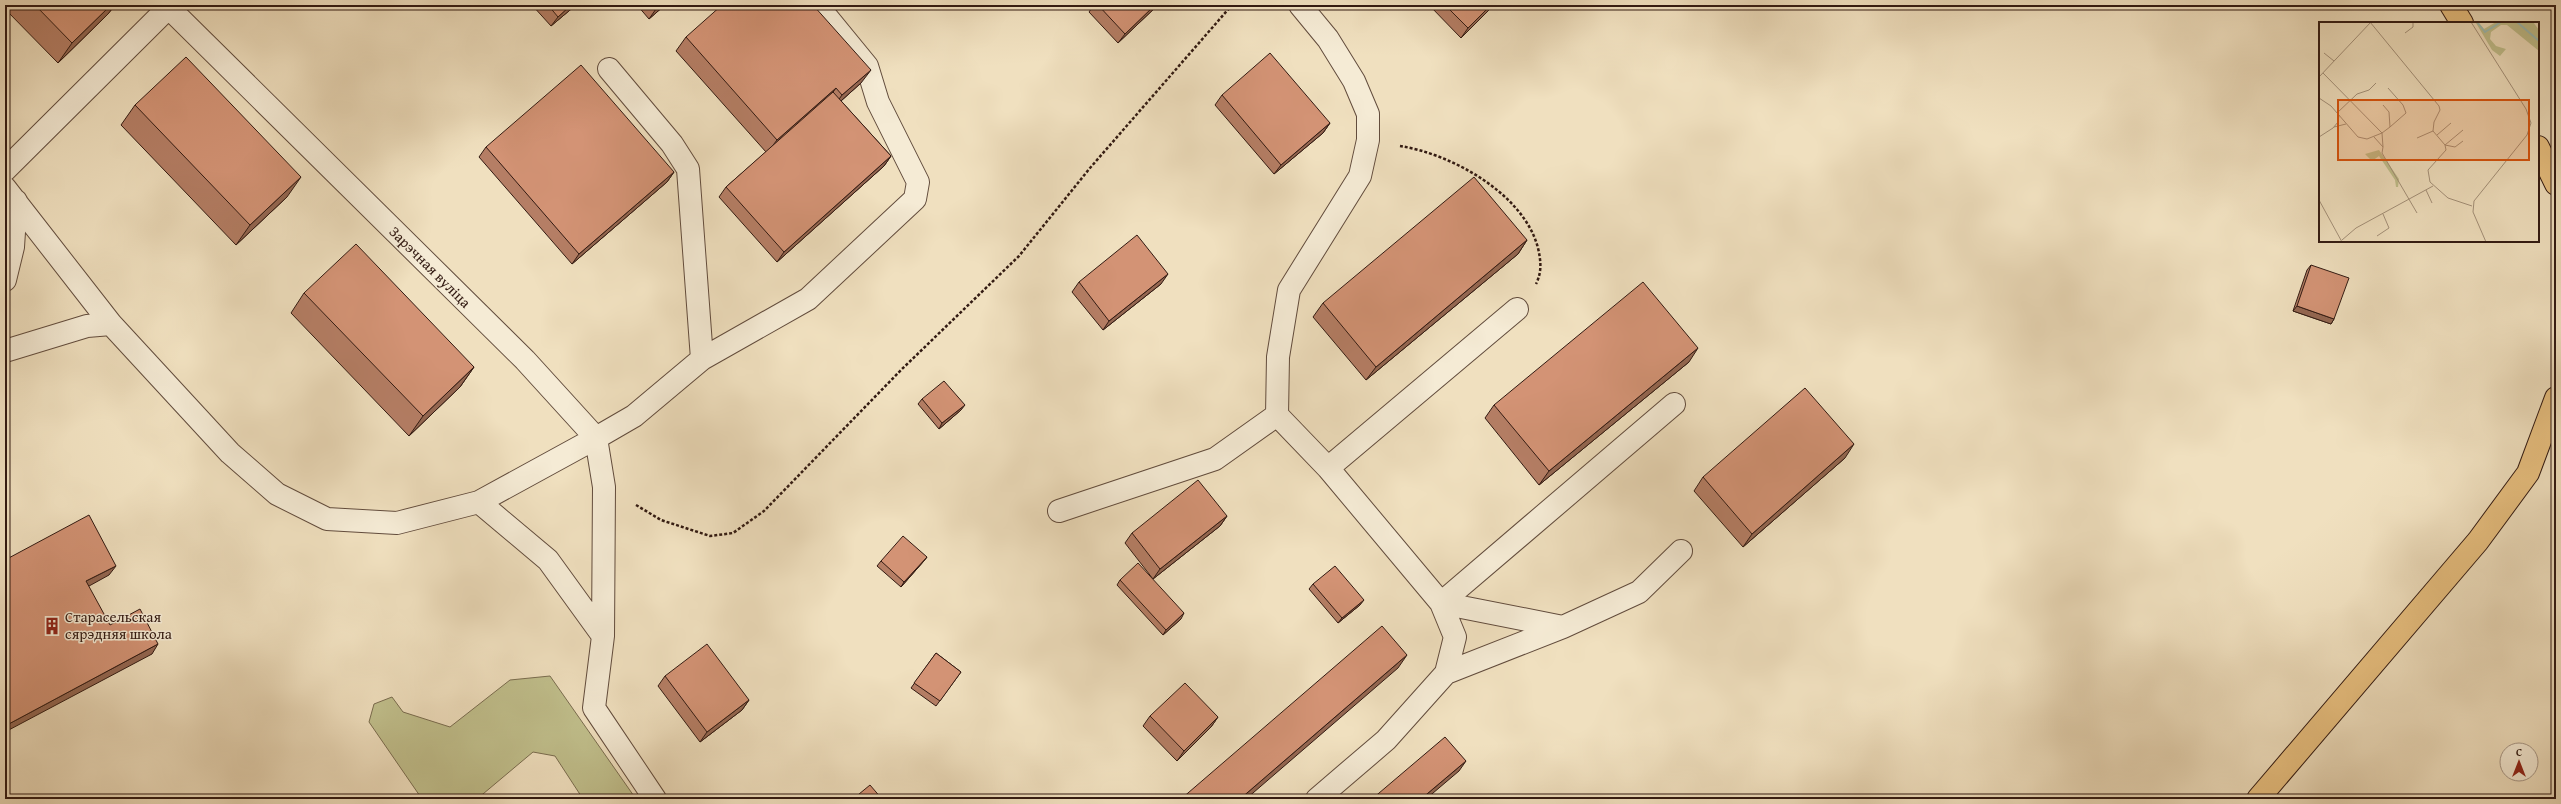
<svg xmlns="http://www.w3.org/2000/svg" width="2561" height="804" font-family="'Gentium Book Plus',serif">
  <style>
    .green { fill: #c1c08d; stroke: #7a6d50 }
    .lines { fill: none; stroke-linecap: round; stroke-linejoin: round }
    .minor-casing { stroke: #624c3d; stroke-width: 24 }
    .major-casing { stroke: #321a12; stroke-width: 24 }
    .path { stroke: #321a12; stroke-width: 2.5; stroke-dasharray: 3 2; stroke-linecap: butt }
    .minor { stroke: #f5ebd5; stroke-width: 22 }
    .major { stroke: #e8c080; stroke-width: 22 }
    .wall { fill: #b57e65; stroke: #321a12 }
    .shaded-wall { fill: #946752; stroke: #321a12 }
    .building { fill: #d39375; stroke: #321a12 }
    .labels { text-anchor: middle; stroke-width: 3; stroke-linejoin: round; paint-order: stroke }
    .street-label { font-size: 15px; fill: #321a12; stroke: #f5ebd5 }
    .poi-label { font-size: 15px; fill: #321a12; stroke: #f5ebd5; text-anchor: start }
    .inset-river { fill: none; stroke: #9bbdb6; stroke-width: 2 }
    .inset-road { fill: none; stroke: #a4917a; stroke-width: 1 }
    .view { fill: #d6530d; fill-opacity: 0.15; stroke: #d6530d; stroke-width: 2 }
    .inset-edge { fill: none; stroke: #321a12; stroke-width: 2 }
  </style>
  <rect width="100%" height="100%" fill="#f0e0bf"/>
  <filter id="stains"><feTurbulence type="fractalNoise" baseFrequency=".005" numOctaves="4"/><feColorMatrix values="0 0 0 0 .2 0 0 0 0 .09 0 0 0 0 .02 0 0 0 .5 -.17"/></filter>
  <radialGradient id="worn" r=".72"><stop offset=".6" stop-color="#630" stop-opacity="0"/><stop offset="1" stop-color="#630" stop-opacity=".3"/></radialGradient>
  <path class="green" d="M550,676l86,123h-53l-28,-43 -22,-4 -56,47h-55l-53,-77 5,-18 18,-7 11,15 47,15 60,-47z"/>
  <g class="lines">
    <g class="minor-casing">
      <path id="minor" d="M1300,5l28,34 26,42 14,33v26l-8,36 -71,114 -11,67 -1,58 51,53 113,135 14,34 -9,36 -60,67 -69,59
        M5,170l166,-165
        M5,188l106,136 119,129 47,41 50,25 70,4 82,-21 117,-64 -71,-78 -359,-355
        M5,280l8,-33 3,-46
        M5,351l82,-25 24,-2
        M702,359l106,-60 107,-100 3,-17 -40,-80 -11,-36 -50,-61
        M1328,468l189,-159
        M479,502l69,58 55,76 -9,72 61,91
        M1059,511l156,-52 62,-44
        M1441,603l233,-199
        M1441,603l122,24 76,-35 42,-41
        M603,636l1,-149 -8,-49 38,-22 68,-57 -14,-190 -16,-25 -63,-75
        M1446,673l117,-46"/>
    </g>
    <g class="major-casing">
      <path id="major" d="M2451,5l11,18
        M2538,147l18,37
        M2258,799l220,-258 50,-68 28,-75"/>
    </g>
    <path class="path" d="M1400,146c52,8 124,48 138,102 3,13 4,24 -2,36
      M636,505l25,15 49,16 23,-3 31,-22 137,-141 118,-114 71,-88 142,-163"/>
    <use href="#minor" class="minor"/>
    <use href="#major" class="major"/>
  </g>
  <path class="wall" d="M5,5h110l-7,9 -50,49 -53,-54z
    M532,5h44l-25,21z
    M637,5h28l-16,14z
    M1094,5h64l-40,38 -29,-31z
    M1429,5h65l-33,33z
    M686,37l175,46 -20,18 50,55 -7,10 -107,96 -58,-65 7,-10 40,-35 -90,-101z
    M1222,95l108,28 -7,10 -49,41 -59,-69z
    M135,105l152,92 -51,48 -115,-120z
    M486,147l188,25 -7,10 -95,82 -93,-107z
    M1527,240l-9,14 -152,126 -53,-63 10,-14z
    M2311,265l23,54 -3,5 -38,-13 14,-41z
    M1079,282l82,2 -58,46 -31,-38z
    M304,293l170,74 -14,20 -51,49 -118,-123z
    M1689,362l-150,123 -54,-67 9,-13z
    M922,399l39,11 -22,19 -21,-25z
    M1845,458l-102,89 -49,-56 9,-14z
    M1227,516l-7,10 -67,53 -28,-36 7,-10z
    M927,557l-4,5 -22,25 -24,-21 4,-5z
    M1120,580l61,39 -18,16 -46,-50z
    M1313,584l47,21 -22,18 -29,-34z
    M936,653l25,19 -25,34 -25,-18z
    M665,676l84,24 -7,10 -42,32 -42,-56z
    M1150,716l68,1 -7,10 -34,34 -34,-35z"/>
  <path class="shaded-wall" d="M111,5h4l-7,9 -50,49 14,-20z
    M571,5h5l-25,21 7,-9z
    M661,5h4l-16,14 7,-10z
    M1155,5h3l-40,38 7,-9z
    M1491,5h3l-33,33 7,-10z
    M871,70l-10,13 -29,26 10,-14z
    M836,88l-10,14 -59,51 10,-13z
    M1330,123l-7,10 -49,41 7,-9z
    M891,156l-7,10 -107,96 7,-10z
    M674,172l-7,10 -95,82 7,-10z
    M301,177l-14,20 -51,48 14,-20z
    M1527,240l-9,14 -152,126 10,-13z
    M1168,274l-7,10 -58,46 6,-9z
    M2297,306l37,13 -3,5 -38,-13z
    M1698,348l-9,14 -150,123 10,-14z
    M474,367l-14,20 -51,49 14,-20z
    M965,405l-4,5 -22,19 3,-6z
    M1854,444l-9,14 -102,89 9,-13z
    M1227,516l-7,10 -67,53 7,-10z
    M927,557l-4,5 -22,25 3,-5z
    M116,566l-7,9 -29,16 6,-10z
    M1364,600l-4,5 -22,18 4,-5z
    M1184,613l-3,6 -18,16 3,-5z
    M158,644l-6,10 -147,78v-6z
    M1407,655l-9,13 -152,131h-6z
    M749,700l-7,10 -42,32 7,-10z
    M1218,717l-7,10 -34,34 7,-10z
    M1466,761l-7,10 -33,28h-5z"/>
  <path class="building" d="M35,5h76l-39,38z
    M548,5h23l-13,12z
    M653,5h8l-5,4z
    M722,5h91l58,65 -29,25 -6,-7 -59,52 -91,-103z
    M1098,5h57l-30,29z
    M1445,5h46l-23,23z
    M1270,53l60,70 -49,42 -59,-70z
    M186,57l115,120 -51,48 -115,-120z
    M581,65l93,107 -95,82 -93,-107z
    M833,92l58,64 -107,96 -58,-65z
    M1474,177l53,63 -151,127 -53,-64z
    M1137,235l31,39 -59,47 -30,-39z
    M356,244l118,123 -51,49 -119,-123z
    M2311,265l38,13 -15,41 -37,-13z
    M1643,282l55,66 -149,123 -55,-66z
    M944,381l21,24 -23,18 -20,-24z
    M1805,388l49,56 -102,90 -49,-57z
    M1198,480l29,36 -67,53 -28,-36z
    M89,515l27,51 -30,15 24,44 30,-16 18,35 -153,82v-166z
    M903,536l24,21 -23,25 -23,-21z
    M1138,563l46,50 -18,17 -46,-50z
    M1335,566l29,34 -22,18 -29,-34z
    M1382,626l25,29 -167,144h-59z
    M707,644l42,56 -42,32 -42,-56z
    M936,653l25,19 -21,29 -26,-18z
    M1185,683l33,34 -34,34 -34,-35z
    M1445,737l21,24 -45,38h-49z
    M870,785l12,14h-29z"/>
  <defs>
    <g id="building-bare" transform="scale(1.38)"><path d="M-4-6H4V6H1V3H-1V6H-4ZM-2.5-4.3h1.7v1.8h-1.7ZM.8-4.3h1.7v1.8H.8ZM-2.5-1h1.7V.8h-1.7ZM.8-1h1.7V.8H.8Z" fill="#8f2418" stroke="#f5ebd5" stroke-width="2.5" paint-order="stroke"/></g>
  </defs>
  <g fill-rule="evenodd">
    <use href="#building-bare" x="52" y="626"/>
  </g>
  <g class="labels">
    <g class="street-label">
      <text transform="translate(430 267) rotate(45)" y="5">Зарэчная вуліца</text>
    </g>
    <g class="poi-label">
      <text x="65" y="622">Старасельская<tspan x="65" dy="17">сярэдняя школа</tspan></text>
    </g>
  </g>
  <g transform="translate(2319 22)">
    <rect width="220" height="220" fill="#f0e0bf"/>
    <path d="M159,0l6,7 12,-7h37l6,8v21l-32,-26h-6l-10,7 -1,7 6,7 10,3 -6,7 -8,-6 -16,-27zM60,128l20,29 -1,8h-2l-1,-7 -16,-24 -7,5 -7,-7z" fill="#c1c08d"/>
    <path class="inset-river" d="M158,0l8,10 16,-10M198,0l22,19"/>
    <path class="inset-road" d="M51,0l69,84 1,4 -6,12 -1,9 12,14 10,2 8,-6M152,0l55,87 5,14 -4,12 -53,66 -1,11 13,30M86,11l8,-6v-5M5,31l10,8M0,55l52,-55M69,66l15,17 3,8 -16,14M0,76l12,8 27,31 9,2 15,-6 -59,-60M18,91l20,-19 12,-4 7,-7M15,105l12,-3M118,113l14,-12M0,115l14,-9 5,-6 1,-7M55,115l9,10 -1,6 35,60M98,116l16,-7M126,123l1,5 -18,20 2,12 18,16 24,8M126,123l18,-15M64,125l-1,-14 8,-6 -1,-15 -6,-7M107,168l6,13M0,178l23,42M58,214l12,-8 -6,-14M23,218l14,-12 77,-42"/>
    <path class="view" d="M19,78h191v60h-191z"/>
    <rect width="220" height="220" class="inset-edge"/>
  </g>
  <rect width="2561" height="804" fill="none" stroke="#f0e0bf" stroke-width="20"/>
  <rect x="6" y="6" width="2549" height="792" fill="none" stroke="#321a12" stroke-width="2"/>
  <rect x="10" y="10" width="2541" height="784" fill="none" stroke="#321a12"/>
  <g transform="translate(2519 762)"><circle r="19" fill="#f5ebd5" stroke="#a79787"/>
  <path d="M0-3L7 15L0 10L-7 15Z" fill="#8f2418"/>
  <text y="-6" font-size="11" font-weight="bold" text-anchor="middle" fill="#321a12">С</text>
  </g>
  <rect width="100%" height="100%" filter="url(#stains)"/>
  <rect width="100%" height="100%" fill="url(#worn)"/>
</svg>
